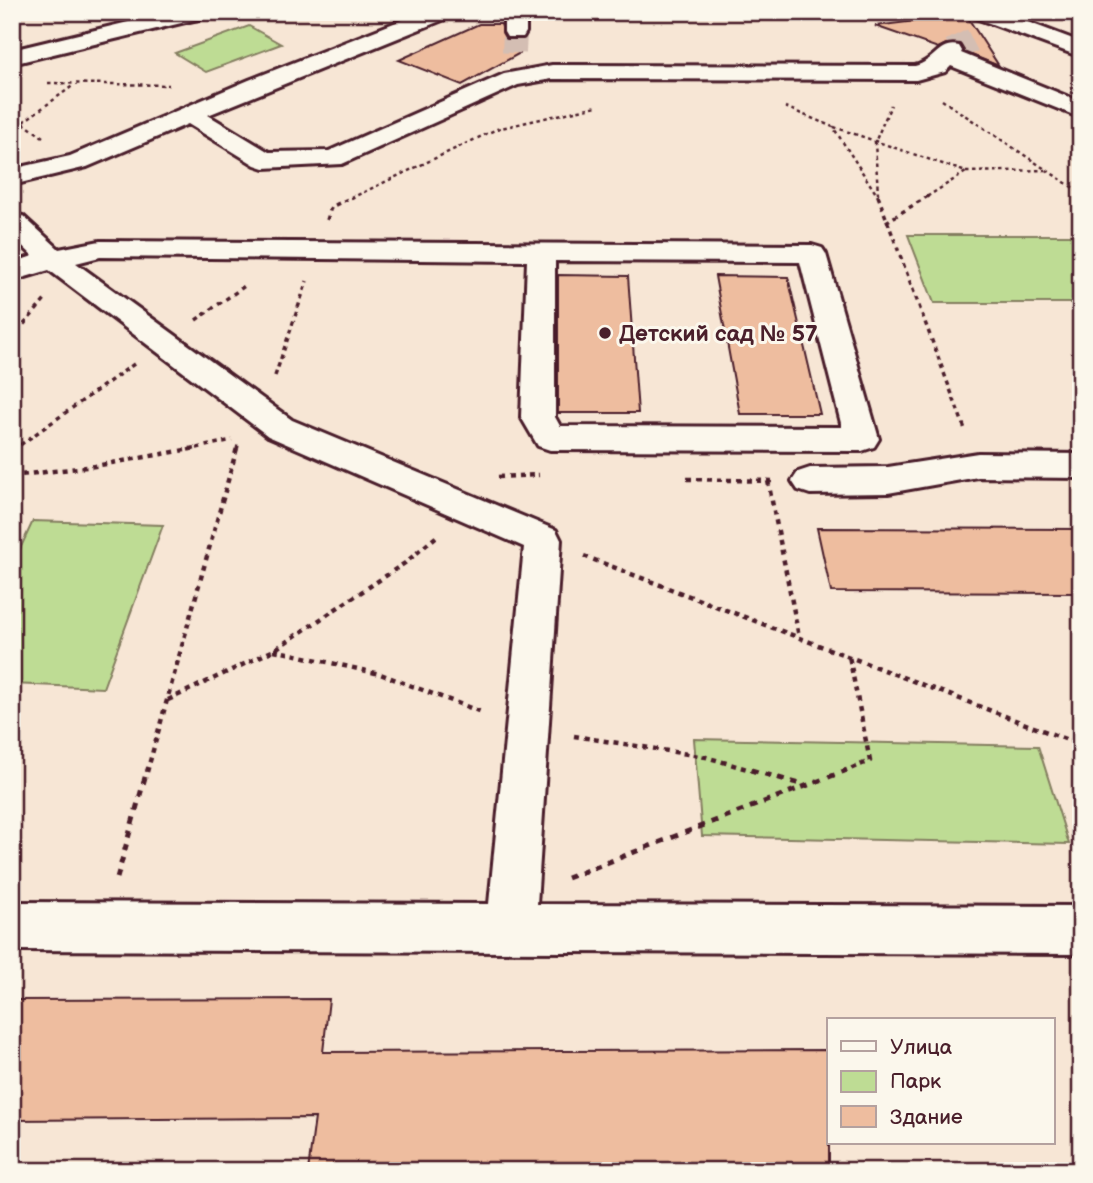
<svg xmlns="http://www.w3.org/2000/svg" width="1093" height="1183" font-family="'Balsamiq Sans',sans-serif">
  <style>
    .green { fill: #bedc94; stroke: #847e60; stroke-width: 2 }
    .building { fill: #eebd9f; stroke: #4a1f2b; stroke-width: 2 }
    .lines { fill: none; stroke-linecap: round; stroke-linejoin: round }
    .minor-tunnel { stroke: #d4beb3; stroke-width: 24; stroke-dasharray: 24 12; stroke-linecap: butt }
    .minor-casing { stroke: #4a1f2b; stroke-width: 6 }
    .path-far3 { stroke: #4a1f2b; stroke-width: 2.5; stroke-dasharray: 3.5 3.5; stroke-linecap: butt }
    .path-far2 { stroke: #4a1f2b; stroke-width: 3.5; stroke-dasharray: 4.5 4.5; stroke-linecap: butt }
    .path-far1 { stroke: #4a1f2b; stroke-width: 4.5; stroke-dasharray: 5 5; stroke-linecap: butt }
    .path { stroke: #4a1f2b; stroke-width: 5; stroke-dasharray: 7 7; stroke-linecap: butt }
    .minor { fill: #fbf7ec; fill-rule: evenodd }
    .poi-dot { fill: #4a1f2b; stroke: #fbf7ec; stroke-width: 2.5 }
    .labels { text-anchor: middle; stroke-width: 6; stroke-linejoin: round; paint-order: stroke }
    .poi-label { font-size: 23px; font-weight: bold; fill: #4a1f2b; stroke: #fbf7ec; text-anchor: start }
  </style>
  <rect width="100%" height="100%" fill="#f7e6d5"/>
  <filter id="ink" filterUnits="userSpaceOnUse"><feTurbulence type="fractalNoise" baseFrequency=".0143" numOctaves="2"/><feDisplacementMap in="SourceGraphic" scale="14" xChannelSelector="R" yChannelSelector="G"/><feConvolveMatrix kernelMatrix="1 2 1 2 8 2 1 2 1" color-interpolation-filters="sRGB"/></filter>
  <g filter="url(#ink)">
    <path class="green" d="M249,26l32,18 -75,28 -31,-19z
      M908,235h173v68h-147z
      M33,521l130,4 -60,163 -91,-4v-118z
      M694,739l344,7 31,98 -367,-8z"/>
    <path class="building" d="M920,12h41l5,3 33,51 -35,-14 -5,-9 -13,1 -8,4 -63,-22 49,-6z
      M479,24h22l4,14 9,2 6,13 -58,32 -63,-25z
      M558,275l70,1 10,137h-80z
      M715,276l73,1 32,137h-80z
      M817,528l264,1v64l-250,-1z
      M329,999l-6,53 506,-2v121h-521l7,-53 -303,2v-120z"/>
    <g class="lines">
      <path class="minor-tunnel" d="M951,51l30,-15
        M514,53l1,-21"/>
      <g class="minor-casing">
        <path id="minor" d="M170,12h38l-2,5 -194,47v-14z
          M422,12h30l-2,5 -242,98 61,37 60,-1 175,-77 48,-9 363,1c21,-6 24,-25 44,-20l3,5 -1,2 120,49v16l-130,-52 -6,6 -29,8 -364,-1 -34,6 -176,79 -78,4 -9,-3 -67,-41 -101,43 -75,18v-16l58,-13 179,-76z
          M504,12h22v20l-3,5h-16l-3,-5z
          M971,12h30l80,30v15l-108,-40z
          M13,214l10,2 36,33 41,-8 712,4 10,3 4,6 53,185 -5,8 -12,4 -312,-1 -12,-4 -17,-29 6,-156 -427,-4 -24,6 216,157 264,110 5,10 -24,364 544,2v48l-1069,-4v-48l477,2 35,-357 -256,-111 -219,-166 -37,11v-18l21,-7 -21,-20zM555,261l245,1 42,165 -282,-1 -5,-9z
          M978,453l103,1v24l-103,-1 -90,16 -78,1 -12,-4 -6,-9 6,-9 12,-4 78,-1z"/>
      </g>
      <path class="path-far3" d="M48,83l121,2
        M942,100l139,93
        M785,107l48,20 46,71
        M12,115l31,22
        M834,127l132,45 -41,26
        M12,130l62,-45
        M966,172l80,-2
        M878,194l-3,-52 16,-37
        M351,198l146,-69 100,-23"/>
      <path class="path-far2" d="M878,196l88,236
        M327,220l4,-13 23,-11
        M886,222l42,-26
        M196,320l50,-35
        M12,338l34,-39
        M275,376l32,-95
        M13,450l121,-86
        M188,450l44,-10
        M237,450l1,-5"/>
      <path class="path-far1" d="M12,450l3,-2
        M12,476l83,-10 101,-18
        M498,477l41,-2
        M687,479l86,2
        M768,481l31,156
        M584,556l497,189
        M274,650l106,24 104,39
        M168,700l106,-50 131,-87 32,-27
        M574,736l132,21 51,15
        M147,772l90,-324
        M842,772l28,-11 -21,-105"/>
      <path class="path" d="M751,770l56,16
        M117,878l30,-108
        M567,878l280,-108"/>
      <use href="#minor" class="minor"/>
    </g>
  </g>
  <circle class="poi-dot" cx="605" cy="333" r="7"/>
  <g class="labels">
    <g class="poi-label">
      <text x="619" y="341">Детский сад № 57</text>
    </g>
  </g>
  <rect width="1093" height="1183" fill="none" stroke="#fbf7ec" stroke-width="42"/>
  <rect x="21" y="21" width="1051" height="1141" fill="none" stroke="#4a1f2b" stroke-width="2.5" filter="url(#ink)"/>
  <rect x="827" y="1018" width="228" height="126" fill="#fbf7ec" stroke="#b4a19f" stroke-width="2"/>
  <rect x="841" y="1041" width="35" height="10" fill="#fbf7ec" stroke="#b4a19f" stroke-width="2"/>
  <text x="890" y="1054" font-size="21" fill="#4a1f2b">Улица</text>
  <rect x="841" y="1071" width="35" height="21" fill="#bedc94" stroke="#b4a19f" stroke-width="2"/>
  <text x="890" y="1088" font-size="21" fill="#4a1f2b">Парк</text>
  <rect x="841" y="1106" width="35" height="21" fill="#eebd9f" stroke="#b4a19f" stroke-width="2"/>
  <text x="890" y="1124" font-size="21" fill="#4a1f2b">Здание</text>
</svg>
